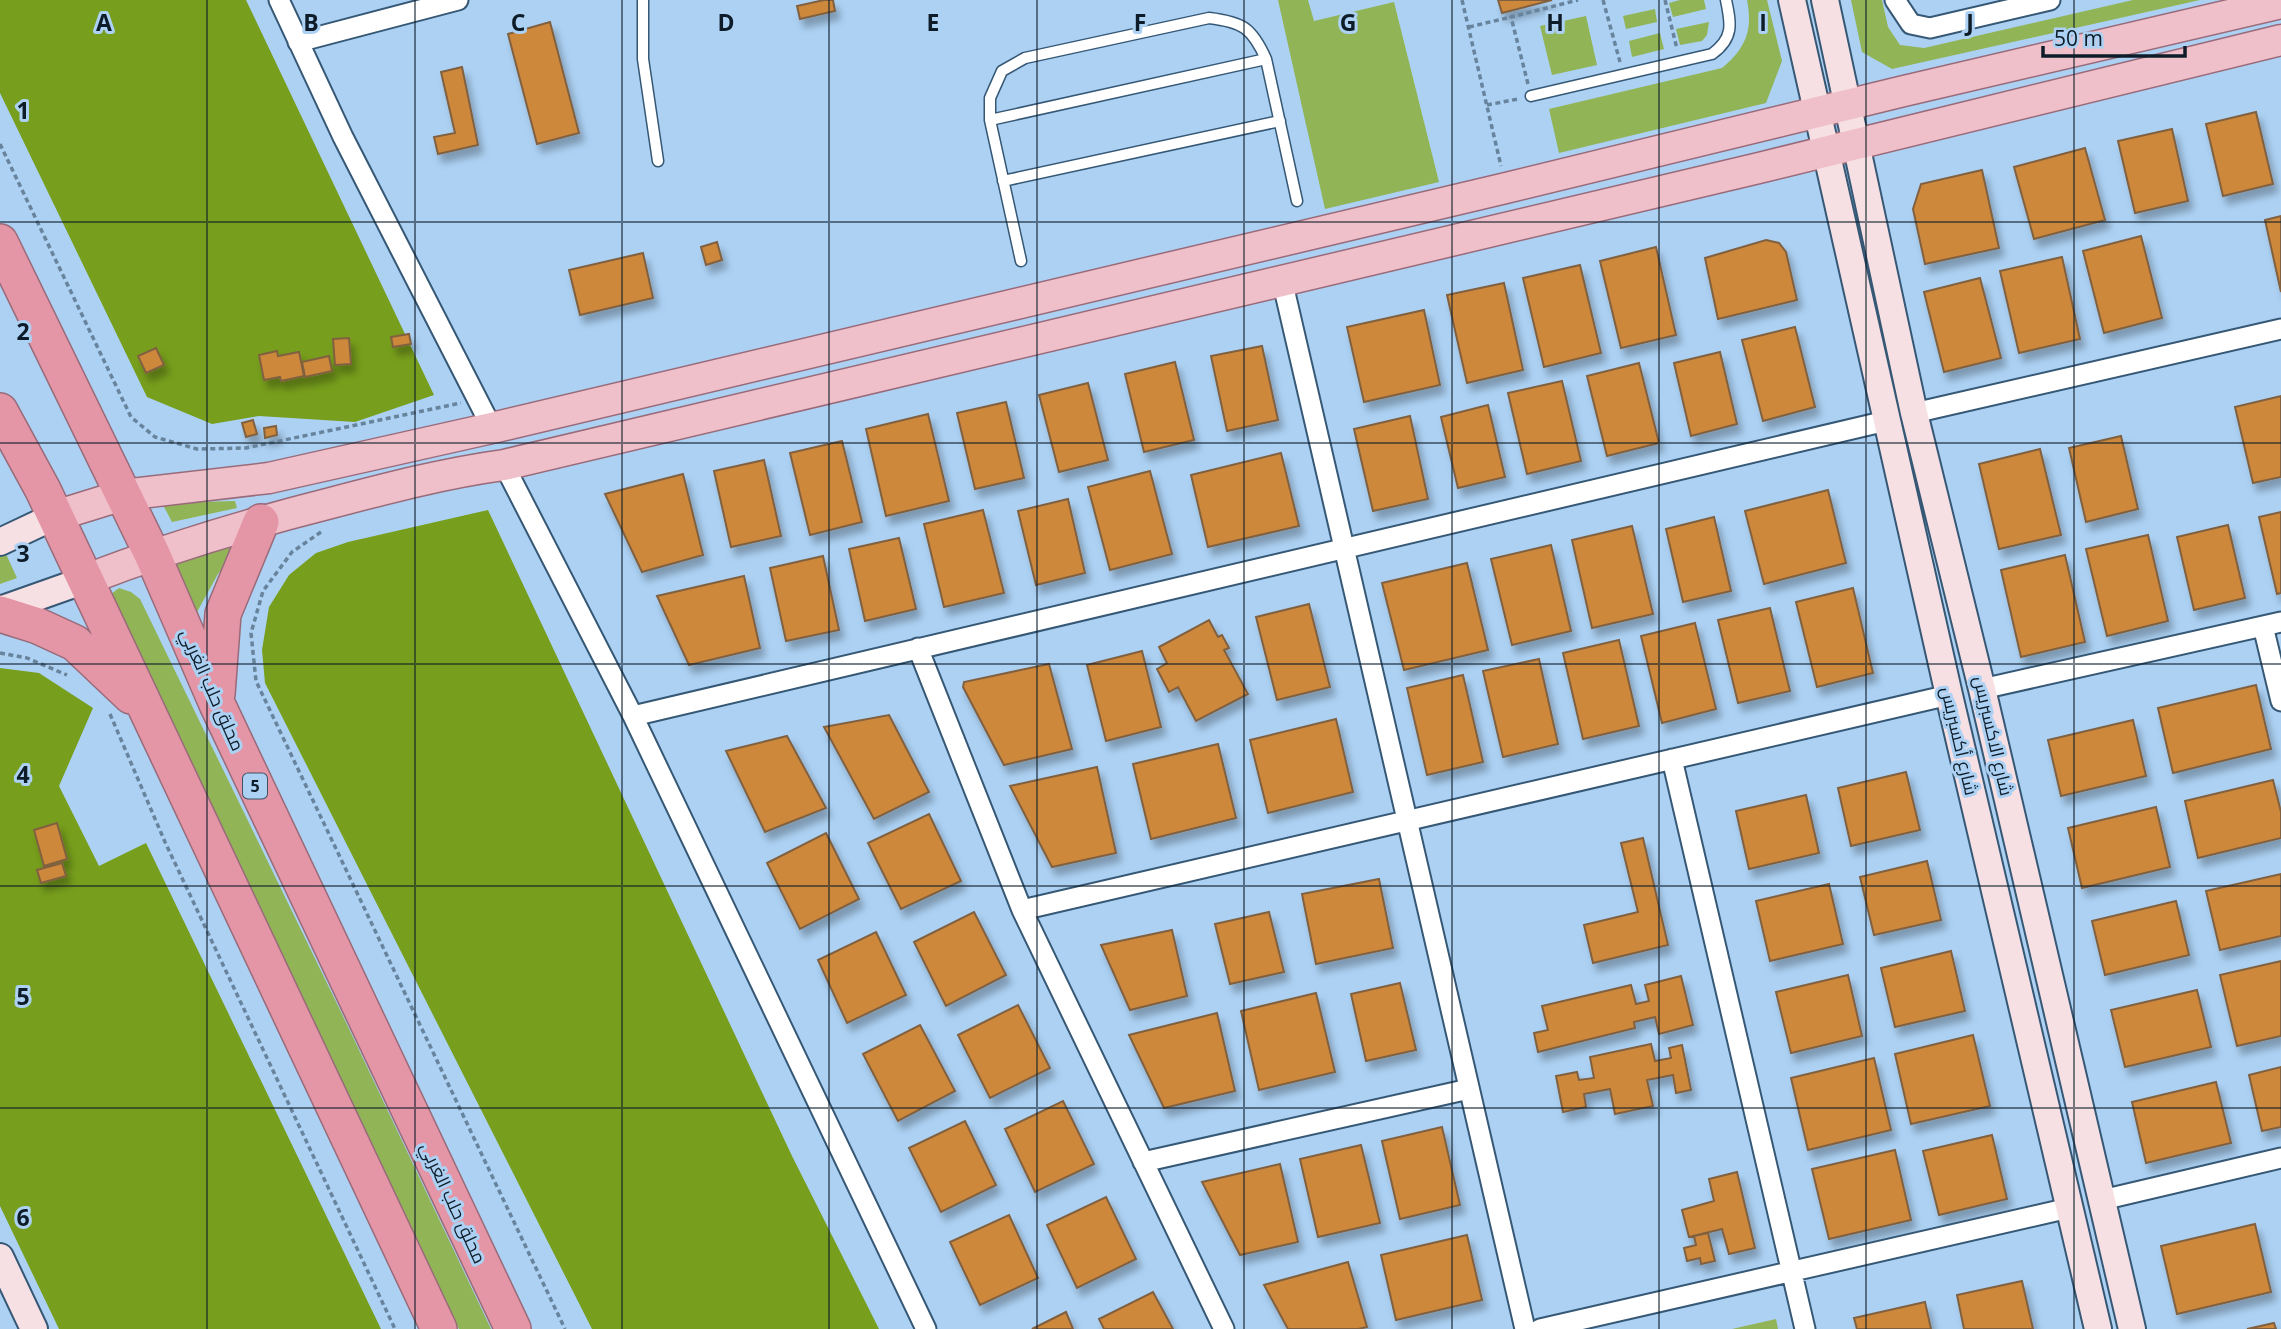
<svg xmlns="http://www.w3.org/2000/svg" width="2281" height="1329" font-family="'Open Sans',Cairo,sans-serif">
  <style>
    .green { fill: #91b456 }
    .forest { fill: #779e1c }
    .building { fill: #cd883b; stroke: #816141; stroke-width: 2; filter: url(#shadow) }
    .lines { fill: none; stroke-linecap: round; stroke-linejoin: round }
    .lane-casing { stroke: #365875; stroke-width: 13 }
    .street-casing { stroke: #365875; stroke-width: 23 }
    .secondary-casing { stroke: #365875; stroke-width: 30 }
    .primary-casing { stroke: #996b7a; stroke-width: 33 }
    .highway-casing { stroke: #996b7a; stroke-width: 38 }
    .path { stroke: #68839c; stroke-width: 3.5; stroke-dasharray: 5 3.5; stroke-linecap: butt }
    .lane { stroke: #fff; stroke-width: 10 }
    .street { stroke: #fff; stroke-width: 19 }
    .secondary { stroke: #f7e0e4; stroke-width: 26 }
    .primary { stroke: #efc0ca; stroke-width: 30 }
    .highway { stroke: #e496a6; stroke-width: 35 }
    .grid { fill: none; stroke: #0d1c28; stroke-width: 2; stroke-opacity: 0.55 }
    .labels { text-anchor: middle; stroke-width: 6; stroke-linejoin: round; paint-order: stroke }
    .shield { fill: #acd1f3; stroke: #3d5265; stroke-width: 2 }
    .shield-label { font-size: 16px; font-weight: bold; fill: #0d1c28 }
    .street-label { font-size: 18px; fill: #0d1c28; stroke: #acd1f3 }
    .grid-label { font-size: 23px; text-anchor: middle; font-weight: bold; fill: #0d1c28; stroke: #acd1f3; stroke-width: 6; stroke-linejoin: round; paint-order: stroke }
  </style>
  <defs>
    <filter id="shadow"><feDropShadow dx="4.5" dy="8" stdDeviation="3.5" flood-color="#0004"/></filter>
  </defs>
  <rect width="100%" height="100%" fill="#acd1f3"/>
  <path class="green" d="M1278,0h30l6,21 80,-19 45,180 -114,27z
    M1680,0h24l2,9 -33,8 -4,-14z
    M1747,0h20l15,61 -16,42 -207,50 -10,-44 173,-41c24,-20 31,-38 25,-68z
    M1851,0h31l6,27 12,18 24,3 209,-48h67l-308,69 -30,-17z
    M1655,9l2,13 -31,7 -3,-13z
    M1586,16l11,49 -45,10 -12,-49z
    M1709,22l-2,13 -5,6 -22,4 -4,-16z
    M1660,33l4,16 -32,8 -3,-16z
    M235,501l2,7 -65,14 -10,-19z
    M243,541l-25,33 -21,38 -23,-49z
    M6,554l11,24 -17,6v-27z
    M119,588l12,4 9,7 202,415 149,315h-32l-345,-719 -3,-16z
    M1776,1319l2,10h-46z"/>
  <path class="forest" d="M0,0h246l188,395 -79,27 -96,-6 -47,8 -65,-27 -147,-304z
    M488,510l304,646 87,173h-287l-327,-646 -3,-33 7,-43 20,-32 27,-22 32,-11z
    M0,668l39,5 54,35 -34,78 40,80 47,-23 235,486h-322l-59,-123z"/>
  <path class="building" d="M824,0h9l2,11 -35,8 -3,-13z
    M1498,0h54l-50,13z
    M1498,0h54l-50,13z
    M550,22l29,111 -42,11 -29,-110z
    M462,67l16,78 -40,9 -4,-17 21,-4 -14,-61z
    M2256,112l17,72 -50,12 -17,-72z
    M2172,129l16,72 -53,12 -17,-72z
    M2085,148l20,72 -71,19 -20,-72z
    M1982,170l17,78 -74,16 -12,-55 8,-25z
    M2281,216v76l-16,-72z
    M2141,236l21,82 -58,15 -21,-82z
    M1766,240l13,3 7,9 11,48 -79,19 -13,-61z
    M717,242l5,18 -16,5 -5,-18z
    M1656,247l20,88 -55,13 -21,-87z
    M643,253l10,45 -73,17 -11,-45z
    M2062,257l18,82 -61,14 -19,-82z
    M1580,265l21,88 -57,14 -21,-89z
    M1980,278l21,80 -57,14 -20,-80z
    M1504,283l19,87 -56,13 -20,-88z
    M1424,310l16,75 -76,17 -17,-75z
    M1795,327l20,80 -52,14 -21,-81z
    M409,334l2,10 -18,3 -2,-10z
    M349,338l2,26 -16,1 -2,-26z
    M1262,346l16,74 -51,11 -16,-75z
    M156,348l8,17 -18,8 -8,-17z
    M277,351l1,5 21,-4 5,24 -23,5 -1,-4 -16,3 -5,-25z
    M1720,352l17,72 -46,12 -17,-73z
    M329,356l3,15 -27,6 -3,-15z
    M1175,362l19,78 -50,12 -19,-78z
    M1639,363l20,80 -52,13 -20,-80z
    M1562,381l19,80 -54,13 -19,-81z
    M1088,383l20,77 -49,12 -20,-77z
    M2281,396v81l-28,6 -18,-76z
    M1006,402l18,76 -49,11 -18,-76z
    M1488,405l17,72 -47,11 -17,-71z
    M928,414l21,87 -63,15 -20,-87z
    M1410,416l18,83 -55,12 -19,-82z
    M253,420l4,14 -11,3 -4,-14z
    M276,426l1,9 -12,3 -1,-10z
    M2121,436l17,73 -52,13 -17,-74z
    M842,441l20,81 -52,13 -20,-82z
    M2040,449l21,86 -62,14 -20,-85z
    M1281,453l18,73 -91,21 -17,-72z
    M764,460l17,76 -50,11 -17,-76z
    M1150,471l22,83 -62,16 -22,-83z
    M683,474l20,81 -61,17 -37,-78z
    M1828,490l18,73 -82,21 -19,-73z
    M1068,499l17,74 -49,12 -18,-74z
    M983,510l21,83 -60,14 -20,-83z
    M2281,512v81l-4,1 -18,-77z
    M1714,517l17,74 -48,11 -17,-73z
    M2228,525l17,73 -51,12 -17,-73z
    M1632,526l21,88 -61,14 -20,-88z
    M2148,535l20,86 -61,15 -21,-87z
    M899,538l17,71 -51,12 -16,-72z
    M1551,545l20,86 -59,14 -21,-86z
    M2065,555l20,87 -64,15 -20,-87z
    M823,556l16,74 -53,11 -16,-73z
    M1467,563l21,87 -84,20 -22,-87z
    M744,576l16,72 -71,17 -32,-69z
    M1853,588l20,85 -56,14 -21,-85z
    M1309,604l21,83 -53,13 -21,-83z
    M1770,608l20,83 -52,12 -20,-83z
    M1209,620l9,17 4,-2 7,13 -5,2 24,44 -52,27 -18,-34 -9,5 -12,-23 10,-6 -8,-16z
    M1695,623l21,86 -54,14 -21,-87z
    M1619,640l20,86 -56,13 -20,-86z
    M1142,651l19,76 -55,14 -19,-76z
    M1539,659l19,85 -55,13 -20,-86z
    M1049,664l23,85 -68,16 -41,-78 1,-5z
    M1463,675l20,87 -56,13 -20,-87z
    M2256,685l15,64 -98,24 -15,-65z
    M889,715l40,77 -55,27 -50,-92z
    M1336,719l17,73 -85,21 -18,-73z
    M2133,720l13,56 -85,20 -13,-56z
    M787,736l39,72 -61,24 -39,-81z
    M1218,744l18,74 -85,21 -18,-75z
    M1097,767l19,86 -64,14 -42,-81z
    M1906,772l14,58 -69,16 -13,-58z
    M2273,780l8,32v26l-83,20 -13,-57z
    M1806,795l13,58 -70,16 -13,-58z
    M2156,807l14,60 -88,21 -14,-60z
    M929,814l32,67 -60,28 -33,-66z
    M57,823l10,36 -23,7 -10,-36z
    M826,833l33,66 -59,30 -33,-66z
    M1643,838l25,107 -75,18 -9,-38 54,-13 -17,-69z
    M1927,861l14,59 -67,15 -14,-58z
    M62,863l4,13 -25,7 -4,-13z
    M2281,874v62l-61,14 -14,-59z
    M1379,879l14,69 -77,16 -14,-70z
    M1829,884l14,60 -73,17 -14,-60z
    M2176,901l13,54 -84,20 -13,-54z
    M974,912l32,63 -60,31 -32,-64z
    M1269,912l15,60 -54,12 -15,-60z
    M1172,930l15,66 -57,14 -29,-65z
    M876,932l30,63 -59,28 -29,-63z
    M1951,951l14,60 -70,16 -14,-59z
    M2281,961v75l-44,10 -17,-71z
    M1848,975l14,61 -71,17 -15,-61z
    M1681,976l12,49 -34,9 -4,-17 -21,5 1,6 -97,24 -4,-19 14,-3 -6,-24 89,-21 5,19 13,-3 -4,-16z
    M1400,983l16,67 -50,11 -15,-67z
    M2197,990l14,57 -86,20 -14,-57z
    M1316,993l19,79 -76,18 -18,-79z
    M1018,1005l32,63 -60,30 -32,-63z
    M1217,1013l18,78 -71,17 -35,-73z
    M920,1025l35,66 -57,30 -35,-67z
    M1973,1035l17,71 -79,18 -16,-70z
    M1651,1044l4,17 16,-3 -2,-10 13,-3 9,45 -15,3 -3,-18 -26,5 6,26 -38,8 -5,-25 -26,5 2,13 -23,5 -7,-36 21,-4 2,8 15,-2 -4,-21z
    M1874,1058l17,72 -83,20 -17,-72z
    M2281,1067v60l-19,4 -13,-56z
    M2216,1082l15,61 -85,20 -14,-61z
    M1063,1101l31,63 -59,28 -30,-63z
    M965,1121l31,64 -55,27 -32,-64z
    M1442,1127l18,78 -60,14 -18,-78z
    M1992,1135l15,64 -68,16 -16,-64z
    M1361,1145l19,78 -62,14 -18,-78z
    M1895,1150l16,70 -82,19 -17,-70z
    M1280,1164l18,78 -58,13 -38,-73z
    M1737,1172l18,76 -26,6 -7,-25 -33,8 -7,-27 32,-9 -5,-22z
    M1106,1197l30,62 -59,29 -30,-63z
    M1009,1215l29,63 -58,27 -30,-63z
    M2255,1224l16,68 -94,22 -16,-68z
    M1708,1233l7,28 -14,3 -1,-6 -13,3 -3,-13 12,-3 -2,-9z
    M1467,1235l15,65 -86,20 -15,-65z
    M1348,1262l19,65 -9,2h-70l-24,-44z
    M2022,1281l11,48h-69l-7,-34z
    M1153,1292l20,37h-69l-5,-10z
    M1925,1302l6,27h-74l-3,-11z
    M1066,1312l7,17h-41z
    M2274,1323l2,6h-29z"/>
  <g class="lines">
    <g class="lane-casing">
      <path id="lane" d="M643,0v59l15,102
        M1531,96l181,-42c22,-16 19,-30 14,-54
        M990,120l276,-61
        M1003,181l277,-60
        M1021,261l-31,-141v-22l12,-27 23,-13 184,-40c34,4 43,10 57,41l31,142"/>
    </g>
    <g class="street-casing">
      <path id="street" d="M279,0l64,137 149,291
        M1895,0l16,24 19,4 120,-28
        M298,42l160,-42
        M1282,280l243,1049
        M1914,413l367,-84
        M504,465l129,251 293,613
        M2263,626l18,75
        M918,648l104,262 202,419
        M1982,689l299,-67
        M633,716l1253,-295
        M1672,759l133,570
        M1022,910l927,-215
        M1143,1162l326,-73
        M2102,1200l179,-42
        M1540,1329l529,-121"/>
    </g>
    <g class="secondary-casing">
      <path id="secondary" d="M1792,0l157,695 149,634
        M1825,0l89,413 68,276 150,640
        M0,542l55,-26
        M0,610l85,-30
        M0,1257l34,72"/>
    </g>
    <g class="primary-casing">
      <path id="primary" d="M55,516l68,-21 146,-17 223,-50 1014,-240 398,-97 377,-88
        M85,580c80,-31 163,-56 246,-77 57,-15 114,-30 173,-38l1255,-297 522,-128"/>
    </g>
    <g class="highway-casing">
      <path id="highway" d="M0,242l152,312 65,150 296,625
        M0,411l43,79 396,839
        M0,614l38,12 37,17 56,53
        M217,694l6,-80 38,-92"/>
    </g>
    <path class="path" d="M1462,0l39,166
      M1603,0l17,62
      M1665,0l12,49
      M1469,27l42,-10
      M1528,84l-17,-67 67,-17
      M1487,105l31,-6
      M0,144l131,273 24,20 42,12 49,-1 215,-45
      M321,532l-29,20 -29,39 -12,42 5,48 309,648
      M0,653l27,5 40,17
      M110,714l55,128 230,487"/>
    <use href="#lane" class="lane"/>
    <use href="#street" class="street"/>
    <use href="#secondary" class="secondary"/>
    <use href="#primary" class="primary"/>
    <use href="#highway" class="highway"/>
  </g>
  <path class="grid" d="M207,0v1329M415,0v1329M622,0v1329M829,0v1329M1037,0v1329M1244,0v1329M1452,0v1329M1659,0v1329M1866,0v1329M2074,0v1329M0,222h2281M0,443h2281M0,664h2281M0,886h2281M0,1108h2281"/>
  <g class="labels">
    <rect class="shield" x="243" y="773.5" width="24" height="25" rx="5"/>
    <g class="shield-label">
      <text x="255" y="792">5</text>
    </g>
    <g class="street-label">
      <text transform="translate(212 690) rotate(66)" y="6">محلق حلب الغربي</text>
      <text transform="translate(1993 736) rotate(77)" y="6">شارع الاكسبريس</text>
      <text transform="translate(1959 741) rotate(77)" y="6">شارع أكسبريس</text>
      <text transform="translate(453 1203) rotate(65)" y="6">محلق حلب الغربي</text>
    </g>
  </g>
  <g class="grid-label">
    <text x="104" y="31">A</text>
    <text x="311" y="31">B</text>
    <text x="518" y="31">C</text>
    <text x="726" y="31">D</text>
    <text x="933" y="31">E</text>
    <text x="1140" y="31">F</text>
    <text x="1348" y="31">G</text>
    <text x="1555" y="31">H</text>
    <text x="1763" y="31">I</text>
    <text x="1970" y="31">J</text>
    <text x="23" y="119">1</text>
    <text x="23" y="340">2</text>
    <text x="23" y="562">3</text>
    <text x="23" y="783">4</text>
    <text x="23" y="1005">5</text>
    <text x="23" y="1226">6</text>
  </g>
  <path d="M2043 46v10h142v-10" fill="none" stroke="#0d1c28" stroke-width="3.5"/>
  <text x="2054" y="46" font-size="21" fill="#0d1c28" stroke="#acd1f3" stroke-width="5" paint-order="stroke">50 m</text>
</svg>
